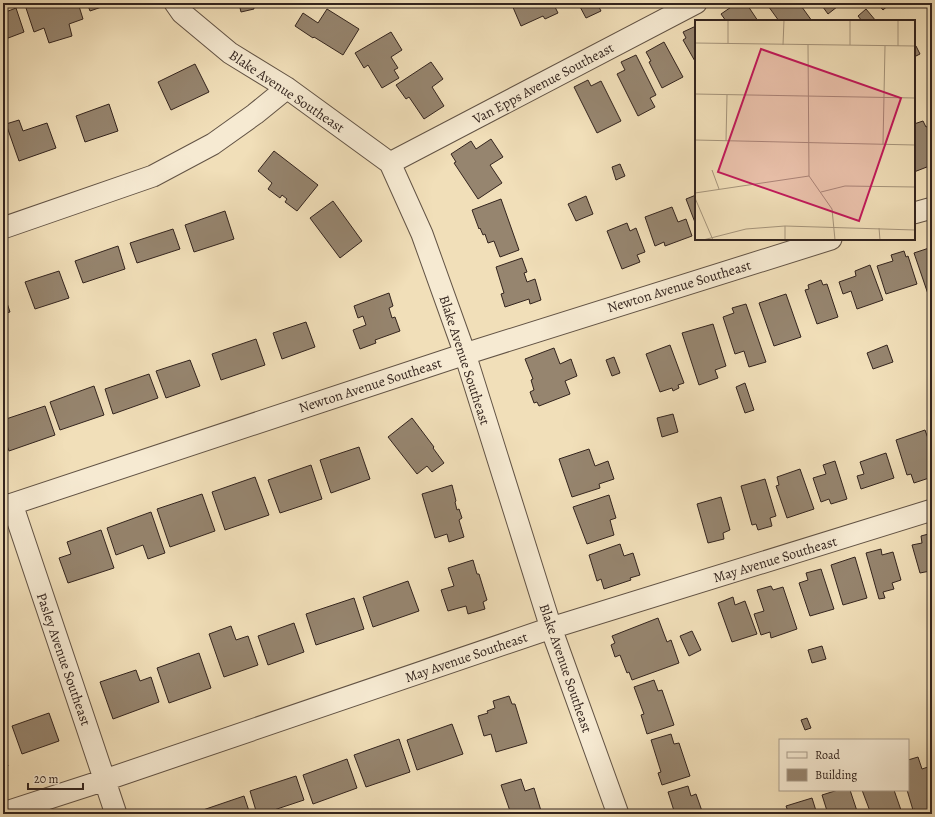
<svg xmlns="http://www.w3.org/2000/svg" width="935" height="817" font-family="Alegreya,serif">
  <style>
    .building { fill: #96856f; stroke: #33241e }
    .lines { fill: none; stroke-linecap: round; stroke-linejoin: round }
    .street-casing { stroke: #625345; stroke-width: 23 }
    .street { stroke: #f6ead2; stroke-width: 21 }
    .labels { text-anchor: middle; stroke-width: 3; stroke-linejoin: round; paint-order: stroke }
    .street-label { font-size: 14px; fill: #33241e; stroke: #f6ead2 }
    .inset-road { fill: none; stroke: #a5947b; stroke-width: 1 }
    .view { fill: #c2185b; fill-opacity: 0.15; stroke: #c2185b; stroke-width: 2 }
    .inset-edge { fill: none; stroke: #33241e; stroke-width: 2 }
  </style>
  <rect width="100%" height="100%" fill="#f1dfb9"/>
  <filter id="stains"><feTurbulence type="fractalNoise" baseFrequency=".005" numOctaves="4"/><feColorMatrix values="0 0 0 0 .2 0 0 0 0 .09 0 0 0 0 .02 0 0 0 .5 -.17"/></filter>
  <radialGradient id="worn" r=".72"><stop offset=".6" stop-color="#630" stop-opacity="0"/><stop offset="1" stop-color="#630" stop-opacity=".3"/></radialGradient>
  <path class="building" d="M31,3h47l5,16 -14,5 3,12 -23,7 -5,-15 -10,4 -9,-27z
    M87,3h26l-23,8z
    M243,3h10l1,6 -13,3 -2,-8z
    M518,3h35l5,10 -13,6 -2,-3 -22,10 -9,-21z
    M578,3h24l-4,2 3,6 -15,7z
    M737,3h9l12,18h-32l-5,-7z
    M766,3h33l13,18h-33z
    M820,3h22l-14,11z
    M877,3h14l-8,7z
    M16,8l8,24 -21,8v-27z
    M327,9l32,20 -16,26 -29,-18 -1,1 -18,-12 8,-13 15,10z
    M866,9l10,12h-14l-4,-5z
    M696,26v37l-13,-23 3,-2 -3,-6z
    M391,32l11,18 -11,7 7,11 -4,2 5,8 -17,10 -14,-23 -4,3 -9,-15z
    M664,42l19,35 -21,11 -13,-26 2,-1 -5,-9z
    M916,46l4,8 -6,3v-10z
    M636,55l20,40 -6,3 5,9 -17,9 -21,-42 8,-4 -4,-8z
    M431,62l12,17 -11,8 12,19 -20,13 -15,-22 -3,2 -10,-14z
    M195,64l14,28 -38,18 -13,-28z
    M588,80l3,6 10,-5 20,40 -24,12 -23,-46z
    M109,104l9,27 -33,11 -9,-26z
    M19,120l4,11 24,-8 9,25 -37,13 -13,-37z
    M923,121l3,6 5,-2 1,4v36l-18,7v-48z
    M491,139l12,18 -13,8 12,18 -24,16 -24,-36 2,-1 -5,-8 20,-13 5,8z
    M274,151l44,34 -21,26 -12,-9 2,-3 -5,-4 -2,3 -12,-9 4,-6 -14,-12z
    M620,164l5,12 -9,4 -4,-13z
    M696,195v30l-10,-26z
    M586,196l7,18 -17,7 -8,-17z
    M501,199l18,51 -19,7 -6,-16 -6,2 -3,-9 -2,1 -3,-7 -1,1 -7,-19z
    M333,201l29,40 -22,17 -30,-40z
    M672,207l6,15 8,-3 6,17 -27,10 -1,-4 -9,4 -10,-29z
    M225,211l9,28 -40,13 -9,-27z
    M627,223l3,8 6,-3 9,24 -8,3 3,7 -18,7 -15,-38z
    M173,229l7,20 -43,14 -7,-20z
    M118,246l7,23 -42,14 -8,-22z
    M932,247v46l-4,1 -14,-41z
    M904,251l2,6 2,-1 9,28 -31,10 -9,-28 16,-5 -2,-6z
    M522,258l5,14 -3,1 3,9 8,-3 6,21 -11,4 -1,-5 -24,8 -4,-13 3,-1 -8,-26z
    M870,265l13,35 -26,9 -6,-18 -8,3 -4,-12 17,-6 -1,-5z
    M59,271l10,27 -34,11 -10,-27z
    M821,280l2,5 4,-1 11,33 -21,7 -12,-34 4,-1 -1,-4z
    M3,291l7,21 -7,2z
    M389,293l4,13 -4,2 3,10 3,-1 5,14 -25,9 1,3 -16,6 -7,-19 13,-5 -3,-9 -5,2 -4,-12z
    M786,294l15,43 -27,9 -15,-43z
    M746,304l20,58 -17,5 -5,-16 -9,3 -12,-37 11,-4 -2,-5z
    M306,322l9,25 -33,12 -9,-26z
    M713,324l13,42 -11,4 3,8 -19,7 -17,-52z
    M256,339l9,26 -44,15 -9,-26z
    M670,345l14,38 -6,2 1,3 -6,3 -1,-3 -12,4 -14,-38z
    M887,345l6,17 -20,7 -6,-16z
    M554,348l6,16 11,-5 6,17 -12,5 5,13 -31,12 -2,-4 -3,1 -4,-11 4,-2 -3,-10 2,-1 -8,-20z
    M614,357l6,16 -8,3 -6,-16z
    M190,360l10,26 -34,12 -10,-27z
    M149,374l9,24 -45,16 -8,-25z
    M745,383l9,27 -9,3 -9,-26z
    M94,386l10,29 -44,15 -10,-28z
    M45,406l10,29 -46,16 -6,-17v-14z
    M673,414l5,18 -16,5 -5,-19z
    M412,418l22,29 -1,1 11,15 -12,9 -5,-6 -10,8 -29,-37z
    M925,430l4,11 3,-1v16l-4,1 4,12v8l-18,6 -3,-9 -4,1 -11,-35z
    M359,447l11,32 -39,14 -11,-33z
    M589,449l6,17 13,-5 6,18 -15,5 1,4 -28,9 -13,-38z
    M886,453l8,25 -33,11 -4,-13 7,-2 -4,-12z
    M835,461l12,38 -16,5 -2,-5 -8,3 -8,-24 13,-4 -3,-9z
    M311,465l11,34 -42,14 -12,-33z
    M800,469l14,40 -27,9 -11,-32 3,-1 -2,-8z
    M255,477l14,38 -44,15 -13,-38z
    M765,479l11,37 -6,2 2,8 -14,4 -2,-6 -4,1 -11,-39z
    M452,485l4,16 -1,1 2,8 2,-1 3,9 -3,2 5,17 -15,5 -2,-8 -12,4 -13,-44z
    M202,494l13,37 -45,16 -13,-38z
    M609,495l7,23 -6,2 4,15 -27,9 -14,-37z
    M721,497l9,33 -7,3 1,6 -16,4 -11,-39z
    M151,512l14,41 -17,6 -5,-14 -27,10 -9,-27z
    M101,530l13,38 -46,15 -9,-25 12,-4 -4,-12z
    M932,533v45l-2,-7 -10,2 -8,-28 10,-2 -1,-7z
    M620,544l4,12 9,-3 7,22 -10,3 1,2 -27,9 -3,-10 -4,2 -8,-26z
    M881,549l1,6 11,-3 8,28 -9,3 2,6 -11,3 2,6 -6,1 -13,-46z
    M855,557l12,41 -24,7 -12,-40z
    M473,560l4,14h2l8,26 -4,2 2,7 -17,5 -2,-8 -18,5 -7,-21 13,-4 -6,-18z
    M821,569l13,40 -24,7 -11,-33 9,-3 -2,-7z
    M3,578l4,12 -4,2z
    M408,581l11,30 -46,16 -10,-30z
    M771,586l2,4 10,-3 14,42 -26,9 -1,-6 -9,3 -7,-21 10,-3 -7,-21z
    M733,597l2,8 10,-4 12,33 -25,8 -14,-39z
    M354,598l10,31 -48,16 -10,-31z
    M658,618l9,24 4,-2 8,23 -47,17 -3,-8 -2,1 -7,-18 -5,2 -4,-12 4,-2 -3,-7z
    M294,623l10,29 -36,13 -10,-29z
    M231,626l5,14 12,-4 10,29 -34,12 -15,-43z
    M692,631l9,19 -12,6 -9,-20z
    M822,646l4,13 -14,4 -4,-13z
    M199,653l12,35 -42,15 -12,-35z
    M136,670l4,11 11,-4 8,25 -46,17 -13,-37z
    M654,680l4,11 4,-1 12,35 -27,9 -6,-19 3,-1 -10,-27z
    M509,696l3,8h3l12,39 -31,9 -5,-18 -7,2 -6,-20 10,-3 -1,-2 8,-3 -2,-7z
    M49,713l10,28 -37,13 -10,-28z
    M807,718l4,10 -6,2 -4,-10z
    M452,724l11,30 -46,16 -10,-30z
    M671,734l3,10 5,-1 11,33 -28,9 -4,-12 3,-1 -10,-32z
    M399,739l11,33 -44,15 -12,-32z
    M3,751l5,15 -5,2z
    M918,757l4,12 6,-2 4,10v37h-16l-1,-5 -2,1 -6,-20h1v-30z
    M347,759l10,29 -44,16 -10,-29z
    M296,776l8,24 -42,14h-5l-7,-23z
    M521,779l4,12 9,-3 8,26h-31l-10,-29z
    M688,786l3,10 5,-2 7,20h-28l-7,-22z
    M838,790h12l8,24h-30l-6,-19z
    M862,790h32l8,23 -31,1z
    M244,796l6,18h-49l-1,-3z
    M812,798l5,16h-28l-3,-8z"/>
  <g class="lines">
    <g class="street-casing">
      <path id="street" d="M175,3l7,10 48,40 57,35 103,75 32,71 43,120 86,274 67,186
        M390,163l306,-160
        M914,213l18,-5
        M3,228l150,-52 60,-32 42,-30 32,-26
        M12,504l104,310
        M3,507l462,-153 366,-115
        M3,813l102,-33 446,-152 381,-118"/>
    </g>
    <use href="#street" class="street"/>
  </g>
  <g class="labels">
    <g class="street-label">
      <text transform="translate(543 83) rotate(-28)" y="5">Van Epps Avenue Southeast</text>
      <text transform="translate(287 91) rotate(34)" y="5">Blake Avenue Southeast</text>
      <text transform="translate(679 286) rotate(-17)" y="5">Newton Avenue Southeast</text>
      <text transform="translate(465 360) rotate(72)" y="5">Blake Avenue Southeast</text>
      <text transform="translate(370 385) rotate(-18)" y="5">Newton Avenue Southeast</text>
      <text transform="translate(775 559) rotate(-17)" y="5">May Avenue Southeast</text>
      <text transform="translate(466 657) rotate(-19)" y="5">May Avenue Southeast</text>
      <text transform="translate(64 659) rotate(71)" y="5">Pasley Avenue Southeast</text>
      <text transform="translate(566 668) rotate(71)" y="5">Blake Avenue Southeast</text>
    </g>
  </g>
  <g transform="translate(695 20)">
    <rect width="220" height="220" fill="#f1dfb9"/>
    <path class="inset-road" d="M0,23l220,3M33,23v-23M88,25l1,-25M113,25l1,131 23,33 3,31M155,25v-25M203,26v-26M0,74l220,4M0,120l220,5M31,121l1,-46M188,124l2,-98M17,150l7,19M126,172l24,-6 70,1M0,173l114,-17M0,178l18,42M184,208l1,12M8,220l43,-11 39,-3 130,4M90,220v-14"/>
    <path class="view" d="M66,29l140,49 -42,123 -141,-49z"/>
    <rect width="220" height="220" class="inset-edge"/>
  </g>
  <rect width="935" height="817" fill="none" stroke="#f1dfb9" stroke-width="16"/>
  <rect x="4" y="4" width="927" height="809" fill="none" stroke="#33241e" stroke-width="2"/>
  <rect x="8" y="8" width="919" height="801" fill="none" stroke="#33241e"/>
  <rect x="779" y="739" width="130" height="52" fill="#f6ead2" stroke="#a89b8a"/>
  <rect x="787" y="752" width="20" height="6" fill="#f6ead2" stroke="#a89b8a"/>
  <text x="815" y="759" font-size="12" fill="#33241e">Road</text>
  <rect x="787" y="769" width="20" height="12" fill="#96856f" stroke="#a89b8a"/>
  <text x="815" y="779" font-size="12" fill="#33241e">Building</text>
  <path d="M28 783v6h55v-6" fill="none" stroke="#33241e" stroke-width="2"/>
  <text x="34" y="783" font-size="12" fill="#33241e" stroke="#f6ead2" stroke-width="3" paint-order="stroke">20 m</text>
  <rect width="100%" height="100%" filter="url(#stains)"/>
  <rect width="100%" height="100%" fill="url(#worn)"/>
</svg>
